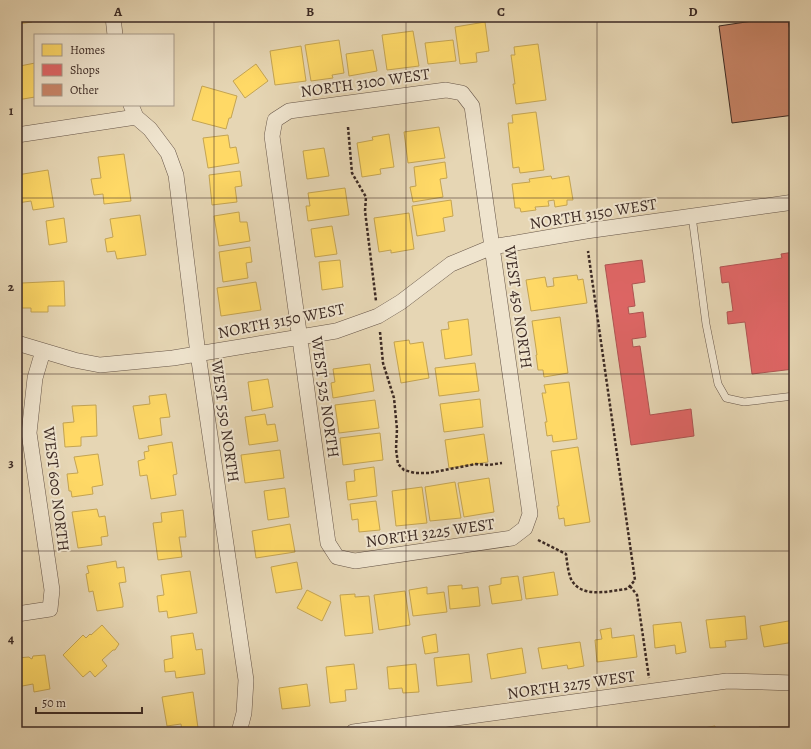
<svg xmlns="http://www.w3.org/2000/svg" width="811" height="749" font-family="Alegreya,serif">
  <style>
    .homes { fill: #ffd966; stroke: #c4a452 }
    .shops { fill: #e06666; stroke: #af5452 }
    .building { fill: #c98669; stroke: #3c2a24 }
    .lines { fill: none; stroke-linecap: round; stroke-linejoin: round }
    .service-casing { stroke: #665548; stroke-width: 8 }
    .minor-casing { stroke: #665548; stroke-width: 16 }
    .path { stroke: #3c2a24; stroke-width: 2.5; stroke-dasharray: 3 2; stroke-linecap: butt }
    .service { stroke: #efe4ce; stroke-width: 7 }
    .minor { stroke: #efe4ce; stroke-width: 15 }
    .grid { fill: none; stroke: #3c2a24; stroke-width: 1; stroke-opacity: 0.55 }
    .labels { text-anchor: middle; stroke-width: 4; stroke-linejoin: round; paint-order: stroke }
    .street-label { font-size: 16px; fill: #3c2a24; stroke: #efe4ce }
    .neatline { fill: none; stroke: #3c2a24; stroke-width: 1.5 }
    .grid-label { font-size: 13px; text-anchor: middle; font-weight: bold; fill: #3c2a24 }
  </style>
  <rect width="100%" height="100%" fill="#e6d6b4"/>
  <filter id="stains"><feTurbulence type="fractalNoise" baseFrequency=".005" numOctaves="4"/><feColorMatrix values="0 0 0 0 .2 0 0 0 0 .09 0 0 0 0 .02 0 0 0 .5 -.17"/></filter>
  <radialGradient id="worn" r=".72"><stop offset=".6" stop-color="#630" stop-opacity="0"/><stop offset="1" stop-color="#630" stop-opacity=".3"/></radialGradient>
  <path class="homes" d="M17,17h14l1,5 -15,2z
    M485,22l4,29 -13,2 1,9 -17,2 -5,-37z
    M413,31l6,35 -32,4 -5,-35z
    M339,40l5,33 -12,2 1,3 -22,3 -6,-36z
    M453,40l3,21 -28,3 -3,-21z
    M538,44l8,56 -30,4 -3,-20h2l-4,-29h4l-1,-8z
    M301,46l5,35 -31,4 -5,-34z
    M373,50l4,21 -28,5 -3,-22z
    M35,63v34l-18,3v-26l4,-1 -1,-7z
    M256,64l12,17 -23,17 -12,-17z
    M202,86l35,10 -6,22h-2l-3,11 -34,-9z
    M536,112l8,58 -24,3 -1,-6 -6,1 -5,-45h5l-1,-8z
    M439,127l6,31 -37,5 -4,-31z
    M389,134l5,33 -14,2 1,5 -19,3 -5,-34 16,-3 -1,-3z
    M228,135l2,13 6,-1 3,16 -31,5 -5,-30z
    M324,148l5,28 -22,3 -4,-28z
    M124,154l7,47 -27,3 -1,-10 -9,1 -3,-16 10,-1 -3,-21z
    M445,162l2,16 -7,1 3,18 -30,5 -3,-15 6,-1 -2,-19z
    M48,170l6,37 -21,3 -2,-9 -14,2v-28z
    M240,171l2,15 -7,1 2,15 -25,3 -3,-30z
    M551,176l1,3 17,-3 4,24h-6v5l-12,2 -1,-7 -6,1 1,5 -14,1 1,3 -15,2 -1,-4h-5l-3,-24 18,-2 -1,-3z
    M345,188l4,27 -41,6 -2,-15h4l-2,-13z
    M451,200l2,16 -10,2 2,13 -28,5 -5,-30z
    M239,212l1,10h7l3,19 -31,5 -5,-30z
    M409,213l5,36 -23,4v-3l-12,2 -5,-34z
    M140,215l6,40 -29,4 -2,-8 -8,1 -2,-13 8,-2 -3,-18z
    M64,218l3,24 -18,3 -3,-24z
    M332,226l5,28 -22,3 -4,-28z
    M250,247l2,15 -6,1 2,15 -25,4 -4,-30z
    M340,260l3,27 -21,3 -3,-28z
    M577,275l1,5 5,-1 4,24 -56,8 -5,-31 19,-3 2,10 7,-1 -1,-8z
    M64,281l1,25h-17v6h-17v-4h-9v-25z
    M256,282l5,28 -40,6 -4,-28z
    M560,317l8,56 -24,4 -1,-7h-5l-2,-15h1l-5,-34z
    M468,319l4,36 -27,4 -4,-29 8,-1 -1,-7z
    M409,340l1,4 13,-2 6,36 -28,5 -7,-41z
    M475,363l4,28 -40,5 -4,-28z
    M370,364l4,27 -41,7 -2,-15 4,-1 -2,-13z
    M268,379l5,28 -21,4 -4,-29z
    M569,382l8,57 -24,3 -1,-7 -5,1 -2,-14h2l-5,-29h4l-2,-8z
    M166,394l4,23 -10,1 2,17 -23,4 -6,-33 17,-2 -1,-8z
    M480,399l3,28 -39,5 -4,-28z
    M375,400l4,28 -40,5 -4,-28z
    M96,405l1,31 -16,1v9l-16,1 -2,-24 11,-1 -2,-16z
    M265,414l2,11 8,-1 3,17 -29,4 -4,-28z
    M380,433l3,27 -40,5 -3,-27z
    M484,434l4,28 -39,6 -4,-28z
    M172,442l5,32 -4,1 3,20 -25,4 -4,-24 -7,1 -2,-15 7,-2 -1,-7 5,-1 -1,-5z
    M578,447l12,75 -25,4 -1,-8 -5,1 -2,-13h2l-8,-55z
    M280,450l4,28 -39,5 -4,-28z
    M98,454l5,31 -11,2 1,7 -21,3 -1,-6h-2l-2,-17 11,-1 -4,-16z
    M374,467l3,29 -29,4 -2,-18 9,-1 -1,-11z
    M489,478l5,34 -30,5 -6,-34z
    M455,482l6,36 -31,3 -5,-34z
    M422,487l5,36 -31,3 -4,-35z
    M285,488l4,29 -21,3 -4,-29z
    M376,501l4,29 -21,2 -1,-13 -6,1 -2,-16z
    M97,509l2,8 6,-1 3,20 -7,1 1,8 -24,3 -6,-36z
    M183,510l3,27h-7l3,20 -24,3 -5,-37 9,-1 -1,-9z
    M290,524l5,28 -39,6 -4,-27z
    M116,561l1,7 7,-1 2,15 -7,1 4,20v4l-26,4 -4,-20 -4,1 -3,-18 3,-1 -2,-7z
    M297,562l5,27 -26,4 -5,-26z
    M190,571l7,42 -29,5 -1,-7 -8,1 -2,-16 7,-1 -3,-20z
    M554,572l4,23 -32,4 -3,-22z
    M518,576l4,24 -30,4 -3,-18 12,-2v-6z
    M462,585v4l16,-2 2,19 -30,3 -2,-23z
    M427,587v7l17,-2 3,20 -34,4 -4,-26z
    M307,590l24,12 -9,19 -25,-13z
    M405,591l5,34 -31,5 -5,-35z
    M355,594v3l14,-1 4,37 -28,3 -5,-41z
    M745,616l2,23 -22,2 1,6 -16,1 -4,-28z
    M794,620v22l-30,5 -4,-21z
    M681,622l5,30 -10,2 -1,-9 -20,3 -2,-23z
    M102,625l17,19 -4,6h-2l-11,10 5,6 -12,11 -5,-6 -7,6 -20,-22 20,-20 3,3 4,-4 1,1z
    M611,628l1,10 22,-3 3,22 -40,5 -2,-22 7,-1 -2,-9z
    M193,633l3,17 6,-1 3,25 -29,4 -1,-7 -10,1 -1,-12 9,-2 -2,-22z
    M436,634l2,18 -13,2 -3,-17z
    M580,642l4,24 -16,3 -1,-4 -25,4 -4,-21z
    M522,648l4,25 -35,6 -4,-25z
    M469,654l3,28 -35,4 -3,-28z
    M45,655l5,34 -16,3 -1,-8 -16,3v-29l12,-1 1,1 2,1 1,-3z
    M354,664l3,25 -12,1 1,11 -16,2 -4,-36z
    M416,664l3,28 -16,1 -1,-5 -13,1 -2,-22z
    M307,684l3,22 -28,3 -3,-21z
    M193,692l5,36 -16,3 -1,-7 -14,2 -5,-29z
    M715,726l1,6h-18v-3z
    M759,727h30v5h-30z"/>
  <path class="shops" d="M794,252v117l-42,5 -7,-52 -17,2 -1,-12 6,-1 -4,-29 -7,1 -2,-16 62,-9 -1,-4z
    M642,260l3,22 -13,2 3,22 -7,1 1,7 14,-2 3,25 -14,2 1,8 7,-1 10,69 41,-6 3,27 -63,9 -26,-180z"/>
  <path class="building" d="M766,17h22l6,45v53l-62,8 -13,-97 47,-7z"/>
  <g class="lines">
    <g class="service-casing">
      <path id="service" d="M692,216l14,108 12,60 8,14 18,4 50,-6"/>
    </g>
    <g class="minor-casing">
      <path id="minor" d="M113,17l2,18
        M446,90l16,3 10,13 58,408 -5,14 -13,10 -157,23 -18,-4 -9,-14 -56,-407 3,-16 14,-9z
        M131,105l5,12 14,12 18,24 8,22 22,179 48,326 -2,33 -5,19
        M17,135l119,-18
        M17,343l57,17 26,5 73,-7 163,-27 42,-15 23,-14 50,-38 41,-17 94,-16 208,-29
        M17,614l33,-5 2,-19 -23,-157 6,-55 8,-27
        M353,732l374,-51 67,2"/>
    </g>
    <path class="path" d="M348,127l4,46 14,24 -1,14 11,90
      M380,332l3,31 11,35 3,31 -1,20 2,15 6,6 11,3h14l47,-9 13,1 13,-2
      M538,540l28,14c1,8 2,18 5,25 10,20 38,12 55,10l4,-3 5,-6 -47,-329
      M630,586l7,9 12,83"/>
    <use href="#service" class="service"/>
    <use href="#minor" class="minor"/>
  </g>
  <path class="grid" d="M214,17v715M406,17v715M597,17v715M17,198h777M17,374h777M17,551h777"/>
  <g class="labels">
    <g class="street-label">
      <text transform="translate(365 82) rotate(-8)" y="6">NORTH 3100 WEST</text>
      <text transform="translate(593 213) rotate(-9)" y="6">NORTH 3150 WEST</text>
      <text transform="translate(519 307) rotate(82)" y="6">WEST 450 NORTH</text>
      <text transform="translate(281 320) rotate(-11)" y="6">NORTH 3150 WEST</text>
      <text transform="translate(326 397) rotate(82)" y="6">WEST 525 NORTH</text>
      <text transform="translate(226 421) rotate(82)" y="6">WEST 550 NORTH</text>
      <text transform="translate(57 489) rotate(83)" y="6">WEST 600 NORTH</text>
      <text transform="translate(430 532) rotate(-8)" y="6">NORTH 3225 WEST</text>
      <text transform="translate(571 684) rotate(-8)" y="6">NORTH 3275 WEST</text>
    </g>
  </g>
  <rect width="811" height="749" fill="none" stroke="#e6d6b4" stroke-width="44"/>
  <rect x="34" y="34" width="140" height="72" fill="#efe4ce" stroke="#a79a8a"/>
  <rect x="42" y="44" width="20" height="12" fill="#ffd966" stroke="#a79a8a"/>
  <text x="70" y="54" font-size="12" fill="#3c2a24">Homes</text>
  <rect x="42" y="64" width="20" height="12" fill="#e06666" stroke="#a79a8a"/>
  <text x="70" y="74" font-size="12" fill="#3c2a24">Shops</text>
  <rect x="42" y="84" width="20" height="12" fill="#c98669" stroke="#a79a8a"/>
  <text x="70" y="94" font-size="12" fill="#3c2a24">Other</text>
  <path d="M36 707v6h106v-6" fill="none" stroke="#3c2a24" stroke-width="2"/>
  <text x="42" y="707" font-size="12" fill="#3c2a24" stroke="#efe4ce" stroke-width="3" paint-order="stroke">50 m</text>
  <rect x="22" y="22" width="767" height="705" class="neatline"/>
  <g class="grid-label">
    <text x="118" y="16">A</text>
    <text x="310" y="16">B</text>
    <text x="501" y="16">C</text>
    <text x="693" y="16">D</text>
    <text x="11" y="115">1</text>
    <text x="11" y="291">2</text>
    <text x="11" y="467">3</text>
    <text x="11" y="643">4</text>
  </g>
  <rect width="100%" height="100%" filter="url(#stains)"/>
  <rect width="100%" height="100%" fill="url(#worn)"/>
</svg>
